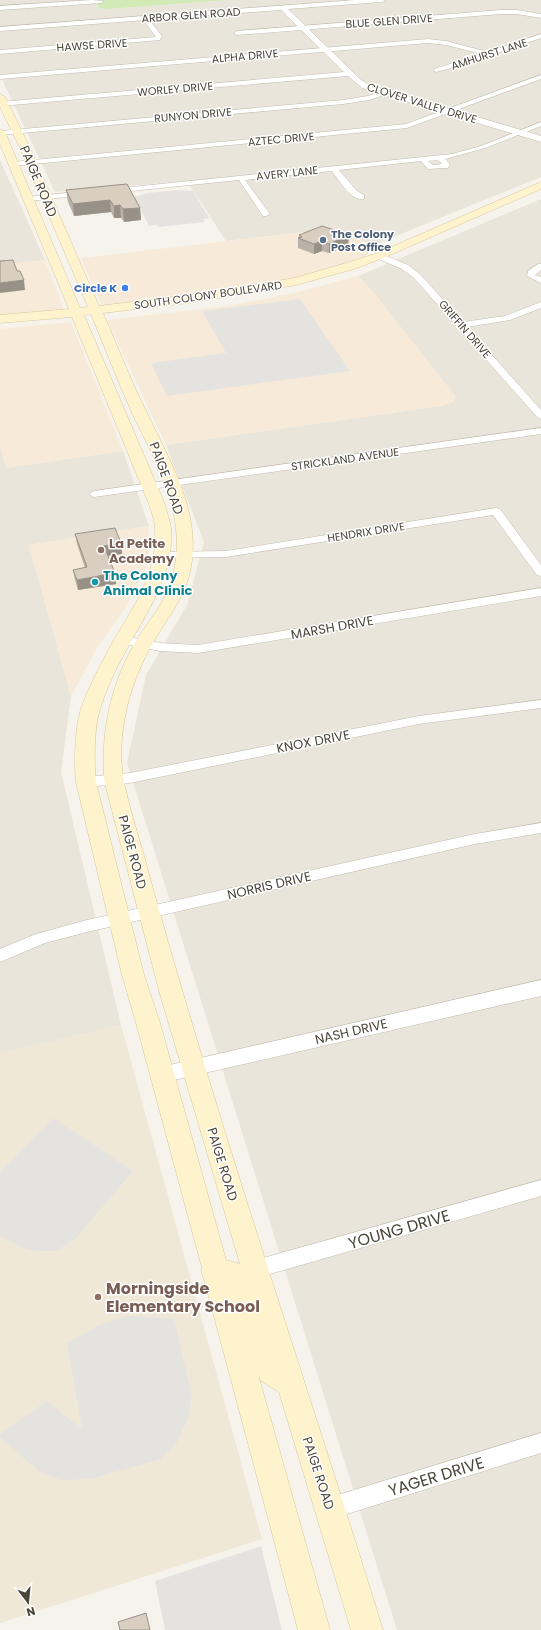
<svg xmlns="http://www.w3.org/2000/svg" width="541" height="1630" font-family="Poppins,sans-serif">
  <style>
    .residential { fill: #eae5da }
    .commercial { fill: #f7ead8 }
    .education { fill: #efe8d6 }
    .green { fill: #d2eab5 }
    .parking { fill: #e5e3e0 }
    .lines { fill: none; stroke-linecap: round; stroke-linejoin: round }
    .minor-casing { stroke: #c2bbae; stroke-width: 1 }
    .tertiary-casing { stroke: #c2bbae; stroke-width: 1 }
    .secondary-casing { stroke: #d6c79b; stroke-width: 1 }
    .minor { fill: #fff; fill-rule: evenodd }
    .tertiary { fill: #fff; fill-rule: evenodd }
    .secondary { fill: #fff3cd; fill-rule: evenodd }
    .wall { fill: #bab2a6 }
    .shaded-wall { fill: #979187 }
    .building { fill: #d8cfc1; stroke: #979187 }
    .service-dot { fill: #5c6f8a; stroke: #fff; stroke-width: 1.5 }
    .shop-dot { fill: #3f7fe0; stroke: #fff; stroke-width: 1.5 }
    .education-dot { fill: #8d6e63; stroke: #fff; stroke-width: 1.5 }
    .culture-dot { fill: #0f9aa8; stroke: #fff; stroke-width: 1.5 }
    .labels { text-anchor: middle; stroke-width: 3; stroke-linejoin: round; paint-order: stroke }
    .far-street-label { font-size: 11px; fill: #4b4439; stroke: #fff }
    .far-service-label { font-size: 11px; font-weight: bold; fill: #4e5e75; stroke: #fff; text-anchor: start }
    .far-shop-label { font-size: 11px; font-weight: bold; fill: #366cbe; stroke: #fff; text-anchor: end }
    .street-label { font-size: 13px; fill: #4b4439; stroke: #fff }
    .education-label { font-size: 13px; font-weight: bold; fill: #785e54; stroke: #fff; text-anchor: start }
    .culture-label { font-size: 13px; font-weight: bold; fill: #0d838f; stroke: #fff; text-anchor: start }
    .near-street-label { font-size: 16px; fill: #4b4439; stroke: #fff }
    .near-education-label { font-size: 16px; font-weight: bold; fill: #785e54; stroke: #fff; text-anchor: start }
  </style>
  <rect width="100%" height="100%" fill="#f6f3ec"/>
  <path class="residential" d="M0,0h93l4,7 11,2 121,-9h312v177l-167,68 -43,-16 -105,12 -39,-60 -132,11 -55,-117z
    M0,160l45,100 -45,5z
    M541,199v1431h-144l-270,-867 19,-88 41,-70 17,-63 -38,-97 275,-39 12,-4 2,-6 -81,-103 -16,-17z
    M0,446l6,22 117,-17 26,75 -120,19 42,151 -10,76 60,253 -121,29z"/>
  <path class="commercial" d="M331,229l43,16 -8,11 -71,22 -69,13 -124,15 -21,-48z
    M45,260l19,50 -64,6v-51z
    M358,276l16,17 81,103 -2,6 -12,4 -275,39 -59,-125 121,-14 70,-14z
    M71,322l52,129 -117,17 -6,-22v-117z
    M149,526l-1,37 -22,44 -29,41 -26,48 -42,-151z"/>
  <path class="education" d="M121,1025l141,514 -262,84v-569z"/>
  <path class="green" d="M93,0h136l-121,9 -9,-1z"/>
  <path class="parking" d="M176,190l17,1 16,27 -6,1 2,3 -46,5 -2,-2 -8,1 -15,-29 14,-4z
    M300,299l50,72 -183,25 -16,-33 75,-10 -24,-42z
    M53,1118l80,53 -57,67 -20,13h-21l-16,-4 -19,-12v-63z
    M130,1316l44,3 18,77 -4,22 -11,24 -16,17 -71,20 -29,1 -21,-8 -40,-34v-4l47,-33 35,28 -15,-86 32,-18z
    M261,1546l21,84h-117l-10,-49z"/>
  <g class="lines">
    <g class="minor-casing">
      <path id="minor" d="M92,0l12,1 -3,2 -101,7v-4z
        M501,10h16l24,4v4l-24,-4h-16l-264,21 -3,-2 3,-2z
        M145,16l2,1 15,19 -2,4 -160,14v-4l156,-13 -14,-19z
        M541,34v4l-86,29 -19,5 -2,-1v-2l48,-15 -36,-9 -18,-2 -428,36v-4l428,-36 18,2 42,11z
        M541,75v4l-134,49 -394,38 -4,-2 4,-2 393,-38z
        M385,91l3,2 -1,1 -18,6 -26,4 -343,31 1,-4 342,-31 25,-4z
        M541,122v4l-56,22 -40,11 5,5 -2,4h-3l-17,1 -7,-8 -82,9 18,21 7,4v4c-14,2 -25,-19 -32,-28l-87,9 25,34 -4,2h-3l-24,-36 -127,13 -4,-2 4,-2 340,-35 29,-8zM438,160l4,4 -9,1 -5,-4z
        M86,191l4,2 -1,2 -61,6 -4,-2 4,-2z
        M376,254h6l26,11 12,9 43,48 42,-6 36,-14v6l-31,12 -43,7 74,83v9l-3,-1 -124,-140 -12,-9 -26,-11z
        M538,264h3v6l-6,5 6,2v6l-14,-7 1,-5z
        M541,428v6l-447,63 -5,-3 5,-3z
        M496,508l4,1 41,56v11l-4,-1 -44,-60 -267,42 -65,1 -4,-1 -2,-2 2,-2 4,-1 65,-1z
        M541,588v8l-343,57 -38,-2 -41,-8 -2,-3 2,-3 4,-1 37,7 38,2z
        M541,700v8l-122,16 -289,59 -44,4 -5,-2 -2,-3 2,-3 5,-2 44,-4 289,-57z
        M541,823v10l-66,11 -388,88 -42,11 -45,19v-13l36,-15 51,-14 388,-86z
        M541,1180v16l-285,82 -7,-3 -2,-6 2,-6 7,-3z
        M541,1433v20l-210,66 -8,-3 -3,-8 3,-8 8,-3z"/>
    </g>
    <g class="tertiary-casing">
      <path id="tertiary" d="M355,0h30l-3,2 -94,7 73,71 7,4 173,52v6l-179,-54 -14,-12 -348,30v-4l344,-30 -63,-62 -281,21v-4z
        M541,980v16l-380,87 -7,-2 -3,-6 3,-6 7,-2z"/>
    </g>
    <g class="secondary-casing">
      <path id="secondary" d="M0,94l5,3 25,51 69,158 89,-11 107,-17 51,-15 29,-9 166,-72v7l-158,69 -29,11 -58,16 -108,18 -85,10c15,34 28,69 45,102 22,46 50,92 44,145 -4,34 -21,52 -38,81 -24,40 -39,94 -30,141 5,25 13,49 20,74 18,67 38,134 58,201 58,192 122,382 181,573h-32l-72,-238 -18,-11 -3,-7 72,256h-32l-94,-351 -3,-9 1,-2 -66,-245 -14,-48 -46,-193c-2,-18 -1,-52 4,-70 8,-25 22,-50 35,-74 21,-35 43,-67 40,-109 0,-9 -4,-19 -7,-27l-76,-185 -72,6v-8l69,-6 -69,-165v-15l5,3 75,176 8,-1 -68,-159 -20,-41zM91,314c14,34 27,68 42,101 25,51 56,104 39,163 -6,24 -23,42 -36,63 -25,42 -35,90 -32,139l56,214 80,270 -14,-4 -66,-237 -16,-48 -48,-193c-2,-18 -2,-52 3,-69 7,-26 21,-52 34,-75 19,-34 41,-68 38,-110 -1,-8 -5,-18 -7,-26l-80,-187z"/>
    </g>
    <use href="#minor" class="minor"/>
    <use href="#tertiary" class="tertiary"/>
    <use href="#secondary" class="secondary"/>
  </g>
  <path class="wall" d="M66,190l74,18 1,12 -17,2 -3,-4h-7l-3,-6 -37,4 -6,-14z
    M299,235h50l-1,10 -19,8 -7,-2 -8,3 -16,-6v-10h1z
    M75,534l46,9 1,11 -14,2 7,17 1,11 -38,6 -3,-10 -2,-10 12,-2 -8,-24z"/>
  <path class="shaded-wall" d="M110,200l1,12 -37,4 -1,-12z
    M120,205l1,13h-7v-12z
    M140,208l1,12 -17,2 -1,-13z
    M349,235l-1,10 -19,8v-9z
    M322,241v10l-8,3v-10z
    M24,280l1,10 -25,3v-10z
    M121,543l1,11 -17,2 -1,-10z
    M115,573l1,11 -38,6 -1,-10z"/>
  <path class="building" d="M127,184l13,24 -17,1 -3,-4 -6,1 -4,-6 -37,4 -7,-14z
    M322,226l27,9 -20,9 -7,-3 -8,3 -16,-6 4,-1 -3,-2z
    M13,260l4,11h3l4,9 -24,3v-22z
    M115,528l6,15 -17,3 11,27 -38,7 -4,-10 14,-3 -12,-33z
    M146,1613l4,17h-30l-2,-8z"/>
  <circle class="service-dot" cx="323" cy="240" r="4"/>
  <circle class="shop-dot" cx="125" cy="288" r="4"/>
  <g class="education-dot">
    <circle cx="101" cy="550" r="4"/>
    <circle cx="98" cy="1297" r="4"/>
  </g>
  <circle class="culture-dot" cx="95" cy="582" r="4"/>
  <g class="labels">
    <g class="far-street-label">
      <text transform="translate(191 15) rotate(-4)" y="4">ARBOR GLEN ROAD</text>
      <text transform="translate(389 21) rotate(-4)" y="4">BLUE GLEN DRIVE</text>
      <text transform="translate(92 45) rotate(-4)" y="4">HAWSE DRIVE</text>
      <text transform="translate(489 54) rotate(-18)" y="4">AMHURST LANE</text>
      <text transform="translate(245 56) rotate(-5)" y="4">ALPHA DRIVE</text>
      <text transform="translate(175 89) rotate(-5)" y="4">WORLEY DRIVE</text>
      <text transform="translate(422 103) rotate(17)" y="4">CLOVER VALLEY DRIVE</text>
      <text transform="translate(193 115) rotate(-5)" y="4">RUNYON DRIVE</text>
      <text transform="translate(281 139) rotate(-5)" y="4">AZTEC DRIVE</text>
      <text transform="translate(287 173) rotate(-6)" y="4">AVERY LANE</text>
      <text transform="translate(208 295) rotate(-8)" y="4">SOUTH COLONY BOULEVARD</text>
      <text transform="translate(465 329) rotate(49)" y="4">GRIFFIN DRIVE</text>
      <text transform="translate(345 459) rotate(-8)" y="4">STRICKLAND AVENUE</text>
      <text transform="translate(366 532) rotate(-9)" y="4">HENDRIX DRIVE</text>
    </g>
    <g class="far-service-label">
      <text x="331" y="238">The Colony<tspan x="331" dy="13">Post Office</tspan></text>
    </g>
    <g class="far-shop-label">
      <text x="117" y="292">Circle K</text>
    </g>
    <g class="street-label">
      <text transform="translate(39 181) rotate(67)" y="5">PAIGE ROAD</text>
      <text transform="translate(167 478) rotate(70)" y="5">PAIGE ROAD</text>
      <text transform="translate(332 627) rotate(-10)" y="5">MARSH DRIVE</text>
      <text transform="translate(313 741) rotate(-11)" y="5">KNOX DRIVE</text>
      <text transform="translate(133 852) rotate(75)" y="5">PAIGE ROAD</text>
      <text transform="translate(269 885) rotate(-13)" y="5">NORRIS DRIVE</text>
      <text transform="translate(351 1031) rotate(-13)" y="5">NASH DRIVE</text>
      <text transform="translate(223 1164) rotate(73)" y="5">PAIGE ROAD</text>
      <text transform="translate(319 1473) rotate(72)" y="5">PAIGE ROAD</text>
    </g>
    <g class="education-label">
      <text x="109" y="548">La Petite<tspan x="109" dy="15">Academy</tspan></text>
    </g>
    <g class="culture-label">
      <text x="103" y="580">The Colony<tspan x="103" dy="15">Animal Clinic</tspan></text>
    </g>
    <g class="near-street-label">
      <text transform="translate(399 1229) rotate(-16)" y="6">YOUNG DRIVE</text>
      <text transform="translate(436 1476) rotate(-17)" y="6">YAGER DRIVE</text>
    </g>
    <g class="near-education-label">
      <text x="106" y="1294">Morningside<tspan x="106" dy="18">Elementary School</tspan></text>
    </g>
  </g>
  <g transform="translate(28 1602) rotate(164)" stroke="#ffffff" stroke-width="3" paint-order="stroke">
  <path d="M0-3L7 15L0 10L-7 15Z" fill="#4b4439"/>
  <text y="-6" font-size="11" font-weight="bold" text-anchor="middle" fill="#4b4439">N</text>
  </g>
</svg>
